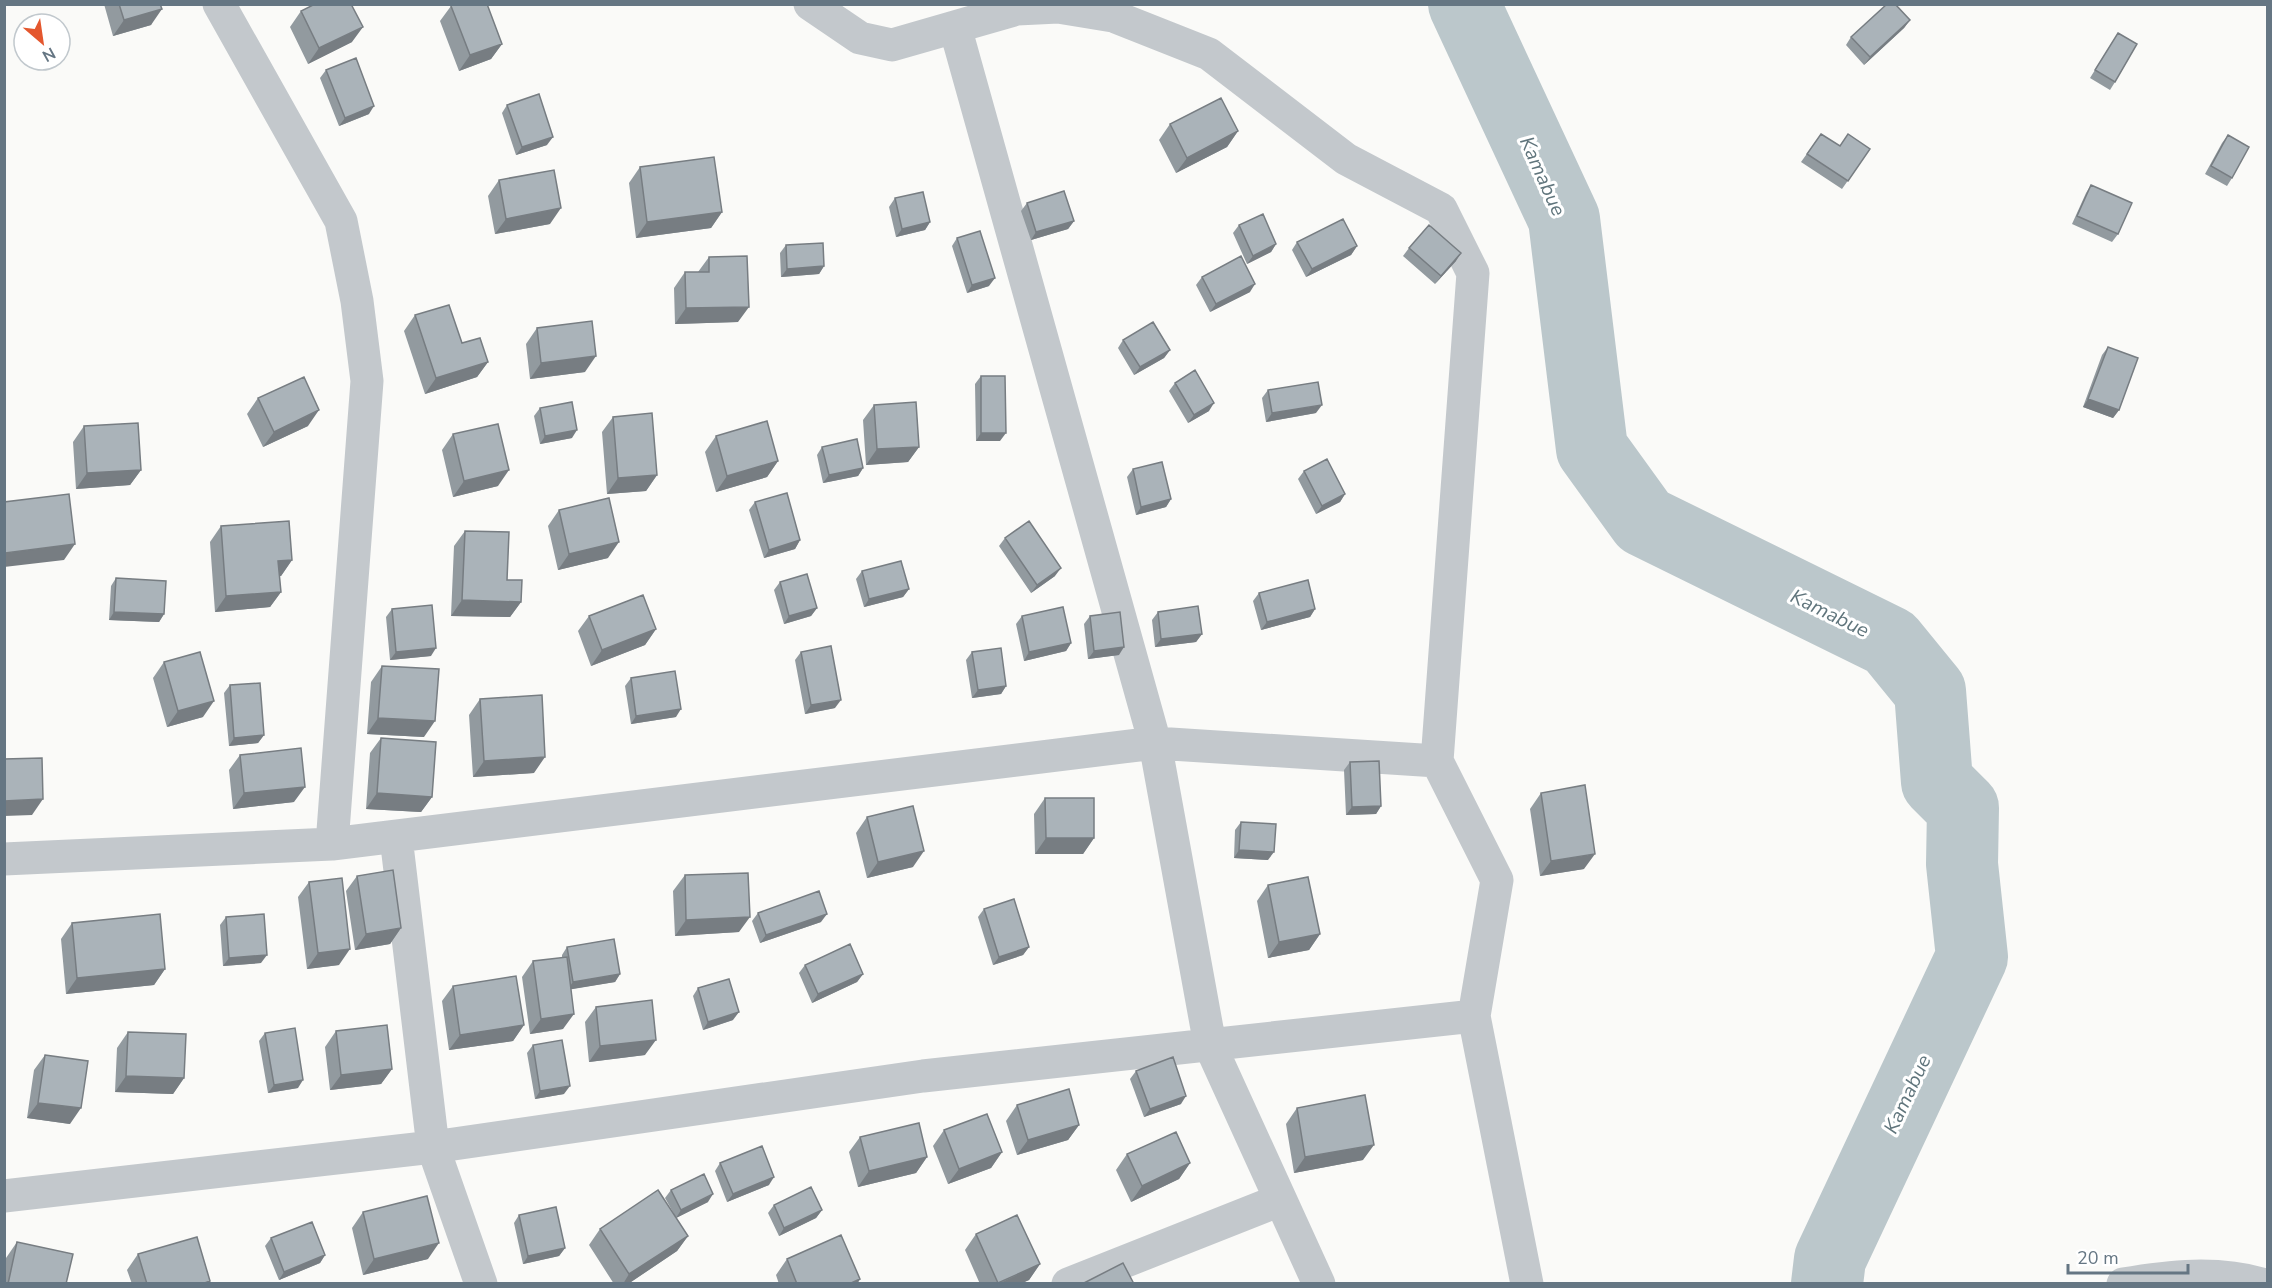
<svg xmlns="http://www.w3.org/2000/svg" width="2272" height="1288" font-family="'Nunito Sans',sans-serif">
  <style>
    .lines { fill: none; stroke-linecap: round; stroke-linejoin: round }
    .river { stroke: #bbc7cb; stroke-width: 72 }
    .minor { stroke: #c3c8cc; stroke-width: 33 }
    .wall { fill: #929a9f }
    .shaded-wall { fill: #777d82 }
    .building { fill: #aab3b9; stroke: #777d82; stroke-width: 1.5 }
    .labels { text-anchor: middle; stroke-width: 6; stroke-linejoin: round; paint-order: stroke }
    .water-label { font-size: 20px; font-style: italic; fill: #60757c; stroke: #fff }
  </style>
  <rect width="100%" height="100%" fill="#fafaf8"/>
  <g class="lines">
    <path class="river" d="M1464,4l100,215 28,230 52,72 246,121 40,49 7,91 26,26 -1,56 10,93 -142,302 -3,25"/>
    <path class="minor" d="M219,4l122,217 16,80 10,80 -35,463
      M810,4l50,34 32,7 125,-36 41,-2 55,9 96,38 137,105 95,50 32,64 -36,488 60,119 -23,136 53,268
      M955,27l200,716 55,302 109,239
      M396,837l37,310 48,137
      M4,859l328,-15 823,-101 282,18
      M4,1196l429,-49 490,-71 551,-60
      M1068,1284l212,-84
      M2123,1284c47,-8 94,-13 139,0"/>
  </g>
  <path class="wall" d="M104,4h56l-9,21 -38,11z
    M451,6l51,38 -11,15 -32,12 -19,-50z
    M301,11l51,31 -44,22 -18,-37z
    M1910,20l-6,8 -40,37 -18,-20 5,-8z
    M2118,33l-3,49 -5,8 -20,-12z
    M326,70l43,44 -30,12 -19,-48z
    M507,105l40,40 -31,10 -14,-42z
    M1170,124l68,7 -11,16 -51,26 -17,-33z
    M1821,134l19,12 30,3 -28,40 -41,-27z
    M2228,135l4,43 -5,8 -22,-12 17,-31z
    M640,167l82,45 -11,16 -75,10 -7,-55z
    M499,180l51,44 -55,10 -7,-38z
    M2091,185l27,49 -6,8 -40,-18 14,-31z
    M895,198l35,24 -5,8 -29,7 -7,-30z
    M1027,203l47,18 -6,8 -37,11 -10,-29z
    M1239,225l37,19 -5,8 -24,12 -14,-31z
    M957,238l32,48 -22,7 -15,-47z
    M1297,242l60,4 -6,9 -45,22 -14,-27z
    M786,245l38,21 -5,8 -38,3 -1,-24z
    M1409,248l47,13 -21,23 -32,-28z
    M709,257l29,65 -63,2 -1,-36 11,-16h13z
    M1202,277l48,15 -40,20 -14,-27z
    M415,315l47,28 26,19 -11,15 -52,17 -21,-63z
    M537,328l48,44 -55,7 -4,-35z
    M1123,340l47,10 -6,8 -30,17 -16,-27z
    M2108,347l11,63 -6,8 -30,-11 19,-52z
    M981,376l19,65h-24l-1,-57z
    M1175,383l34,28 -21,12 -19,-32z
    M1268,390l48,23 -50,9 -4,-24z
    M258,398l50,28 -45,21 -16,-33z
    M874,405l45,42 -11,15 -42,3 -3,-45z
    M540,408l32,30 -32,6 -6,-28z
    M613,417l44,58 -11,16 -39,3 -5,-62z
    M84,426l57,44 -11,15 -54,4 -3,-47z
    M453,434l45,52 -45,11 -11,-47z
    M716,436l62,25 -11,16 -51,15 -11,-40z
    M822,447l41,21 -5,8 -35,7 -6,-28z
    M1133,469l38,30 -5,8 -30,8 -9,-38z
    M1304,471l41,23 -5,8 -24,12 -18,-35z
    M755,502l45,38 -5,9 -31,9 -15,-48z
    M559,510l49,48 -50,12 -10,-44z
    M221,526l71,34 -11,16h-2l2,16 -11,15 -55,5 -5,-70z
    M465,531l42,49 14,22 -11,15 -59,-1 3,-70z
    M1005,538l50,38 -24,17 -32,-47z
    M862,571l47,18 -6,8 -39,10 -8,-28z
    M116,578l48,36 -5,8 -50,-2 2,-34z
    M780,582l37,26 -6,8 -27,8 -10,-34z
    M1259,593l56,16 -5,8 -49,13 -8,-29z
    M392,609l39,47 -41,4 -4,-43z
    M1158,612l44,22 -6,8 -41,5 -3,-27z
    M589,616l67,13 -11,16 -54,21 -13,-35z
    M1022,616l49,27 -5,8 -42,10 -8,-37z
    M1090,616l29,39 -31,4 -4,-35z
    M801,652l34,56 -30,6 -10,-54z
    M972,652l34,34 -5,8 -29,4 -6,-38z
    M164,662l39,55 -36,10 -14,-49z
    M382,666l42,71 -57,-3 4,-52z
    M631,678l45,39 -45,7 -6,-38z
    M230,685l34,50 -6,8 -29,3 -5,-53z
    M480,699l54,74 -61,4 -4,-62z
    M381,738l51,59 -11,15 -55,-3 4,-56z
    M240,755l54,47 -61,7 -4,-39z
    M1350,762l31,44 -5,8 -30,1 -2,-45z
    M1541,793l43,76 -44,7 -10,-67z
    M1045,798l49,40 -11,16h-48l-1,-40z
    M867,817l46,50 -46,11 -11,-45z
    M1241,822l27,38 -34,-2 1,-28z
    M685,875l54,57 -64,4 -2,-45z
    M357,876l44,52 -11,16 -35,6 -9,-59z
    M309,882l30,83 -32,4 -9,-72z
    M1268,885l52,49 -11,16 -41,8 -11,-57z
    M984,909l45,38 -6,8 -30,10 -15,-48z
    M758,913l63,9 -61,21 -8,-22z
    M226,917l35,46 -38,3 -3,-41z
    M72,923l93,46 -11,16 -88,9 -5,-55z
    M567,947l53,27 -5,8 -44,7 -8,40 -33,5 -8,-57 11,-16 29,-3v-3z
    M805,965l58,9 -6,8 -45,21 -13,-30z
    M453,986l71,39 -11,16 -64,9 -7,-49z
    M698,988l35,32 -30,10 -10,-34z
    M596,1007l49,48 -56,7 -4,-40z
    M336,1031l56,38 -11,15 -51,6 -5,-43z
    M128,1032l56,46 -11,16 -58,-2 2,-44z
    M265,1033l33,55 -30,5 -9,-52z
    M533,1045l31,49 -29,5 -8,-46z
    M45,1055l25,69 -43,-6 7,-48z
    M1136,1071l45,33 -37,13 -14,-38z
    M1017,1105l62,20 -11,15 -51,15 -11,-34z
    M1297,1108l66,52 -69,13 -8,-49z
    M944,1130l58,22 -11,16 -43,16 -15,-38z
    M860,1137l67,20 -11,16 -58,14 -9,-35z
    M1127,1154l63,9 -11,16 -48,23 -15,-32z
    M720,1163l49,22 -42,17 -12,-31z
    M671,1190l37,12 -32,16 12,18 -11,15 -49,33h-14l-25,-39 11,-16 74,-15 -9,-16z
    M774,1205l48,5 -6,8 -37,18 -11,-23z
    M363,1212l65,47 -65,16 -11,-47z
    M519,1215l46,33 -6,8 -36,8 -9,-41z
    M976,1234l64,30 -11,16 -9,4h-40l-15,-34z
    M271,1238l54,17 -5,8 -41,17 -14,-34z
    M17,1242l49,42h-62v-18l2,-8z
    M138,1254l72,27 -2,3h-76l-5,-14z
    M787,1259l73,20 -3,5h-78l-3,-9z"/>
  <path class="shaded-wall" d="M162,9l-11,16 -38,11 11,-16z
    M1910,20l-6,8 -40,37 6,-8z
    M363,27l-11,15 -44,22 11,-16z
    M502,44l-11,15 -32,12 11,-16z
    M374,106l-5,8 -30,12 6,-8z
    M1238,131l-11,16 -51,26 11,-15z
    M553,137l-6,8 -31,10 6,-8z
    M561,208l-11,16 -55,10 11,-15z
    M722,212l-11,16 -75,10 11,-16z
    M1074,221l-6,8 -37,11 5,-8z
    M930,222l-5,8 -29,7 6,-8z
    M1276,244l-5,8 -24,12 6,-8z
    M1357,246l-6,9 -45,22 6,-8z
    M1461,253l-5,8 -21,23 6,-8z
    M824,266l-5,8 -38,3 6,-8z
    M995,278l-6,8 -22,7 5,-8z
    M1255,284l-5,8 -40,20 6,-8z
    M749,307l-11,15 -63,2 11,-16z
    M1170,350l-6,8 -30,17 6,-8z
    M596,356l-11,16 -55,7 11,-16z
    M488,362l-11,15 -52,17 11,-16z
    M2088,399l31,11 -6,8 -30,-11z
    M1214,403l-5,8 -21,12 6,-8z
    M1322,405l-6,8 -50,9 6,-9z
    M319,410l-11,16 -45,21 11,-15z
    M577,430l-5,8 -32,6 5,-8z
    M981,433h25l-6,8h-24z
    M919,447l-11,15 -42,3 11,-16z
    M778,461l-11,16 -51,15 11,-16z
    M863,468l-5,8 -35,7 6,-8z
    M141,470l-11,15 -54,4 11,-16z
    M509,470l-11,16 -45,11 11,-16z
    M657,475l-11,16 -39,3 11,-16z
    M1345,494l-5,8 -24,12 6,-8z
    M1171,499l-5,8 -30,8 5,-8z
    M800,540l-5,9 -31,9 5,-8z
    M619,542l-11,16 -50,12 11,-16z
    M75,544l-11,16 -60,7 1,-14z
    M292,560l-11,16 -14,1 11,-16z
    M1061,568l-6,8 -24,17 6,-8z
    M909,589l-6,8 -39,10 5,-8z
    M281,592l-11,15 -55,5 11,-16z
    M462,600l59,2 -11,15 -59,-1z
    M817,608l-6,8 -27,8 5,-8z
    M1315,609l-5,8 -49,13 6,-8z
    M114,612l50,2 -5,8 -50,-2z
    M656,629l-11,16 -54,21 11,-16z
    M1202,634l-6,8 -41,5 6,-8z
    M1071,643l-5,8 -42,10 5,-9z
    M1124,647l-5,8 -31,4 6,-8z
    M436,648l-5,8 -41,4 6,-8z
    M1006,686l-5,8 -29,4 6,-8z
    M841,700l-6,8 -30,6 6,-9z
    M214,701l-11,16 -36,10 11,-16z
    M681,709l-5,8 -45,7 5,-8z
    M378,718l57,3 -11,16 -57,-3z
    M264,735l-6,8 -29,3 5,-8z
    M545,757l-11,16 -61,4 11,-16z
    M305,787l-11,15 -61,7 11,-16z
    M377,793l55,4 -11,15 -55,-3z
    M43,799l-11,16 -28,1v-15z
    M1381,806l-5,8 -30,1 6,-8z
    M1046,838h48l-11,16h-48z
    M1239,850l35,2 -6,8 -34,-2z
    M924,851l-11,16 -46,11 11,-16z
    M1595,854l-11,15 -44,7 11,-15z
    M827,914l-6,8 -61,21 6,-8z
    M750,917l-11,15 -64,4 11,-16z
    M401,928l-11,16 -35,6 11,-16z
    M1320,934l-11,16 -41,8 11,-16z
    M1029,947l-6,8 -30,10 6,-8z
    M350,949l-11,16 -32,4 11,-16z
    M267,955l-6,8 -38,3 6,-8z
    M165,969l-11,16 -88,9 11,-16z
    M620,974l-5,8 -48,8 6,-8z
    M863,974l-6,8 -45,21 6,-9z
    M739,1012l-6,8 -30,10 5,-8z
    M574,1014l-11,15 -33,5 11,-15z
    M524,1025l-11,16 -64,9 11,-15z
    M656,1040l-11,15 -56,7 11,-16z
    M392,1069l-11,15 -51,6 11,-15z
    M126,1076l58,2 -11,16 -58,-2z
    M303,1080l-5,8 -30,5 6,-8z
    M570,1086l-6,8 -29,5 5,-8z
    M1186,1096l-5,8 -37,13 6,-8z
    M38,1103l43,5 -11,16 -43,-6z
    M1079,1125l-11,15 -51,15 11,-15z
    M1374,1145l-11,15 -69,13 11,-16z
    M1002,1152l-11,16 -43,16 11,-15z
    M927,1157l-11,16 -58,14 11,-16z
    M1190,1163l-11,16 -48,23 11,-16z
    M774,1177l-5,8 -42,17 6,-8z
    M713,1194l-5,8 -32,16 5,-8z
    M822,1210l-6,8 -37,18 5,-8z
    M688,1236l-11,15 -49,33h-5l6,-10z
    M439,1243l-11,16 -65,16 11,-16z
    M565,1248l-6,8 -36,8 5,-8z
    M325,1255l-5,8 -41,17 5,-8z
    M1040,1264l-11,16 -9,4h-22z
    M860,1279l-3,5h-8z"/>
  <path class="building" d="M119,4h41l2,5 -38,11z
    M315,4h36l12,23 -44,21 -18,-37z
    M454,4h33l15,40 -32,11 -19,-49z
    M1887,4h8l15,16 -40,37 -19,-20z
    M2118,33l19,11 -22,38 -20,-12z
    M356,58l18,48 -29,12 -19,-48z
    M539,94l14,43 -31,10 -15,-42z
    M1221,98l17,33 -51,27 -17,-34z
    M1821,134l19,12 8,-12 22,15 -22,32 -41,-27z
    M2228,135l21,12 -17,31 -21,-12z
    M714,157l8,55 -75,10 -7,-55z
    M554,170l7,38 -55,11 -7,-39z
    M2091,185l41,18 -14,31 -41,-18z
    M1064,191l10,30 -38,11 -9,-29z
    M923,192l7,30 -28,7 -7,-31z
    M1263,214l13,30 -23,12 -14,-31z
    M1343,219l14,27 -45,23 -15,-27z
    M1429,225l32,28 -20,23 -32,-28z
    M980,231l15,47 -23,7 -15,-47z
    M823,243l1,23 -37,3 -1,-24z
    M747,256l2,51 -63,1 -1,-36h24v-15z
    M1241,256l14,28 -39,20 -14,-27z
    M449,305l13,38 18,-5 8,24 -52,16 -21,-63z
    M592,321l4,35 -55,7 -4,-35z
    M1153,322l17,28 -30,17 -17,-27z
    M2108,347l30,11 -19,52 -31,-11z
    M1195,370l19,33 -20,12 -19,-32z
    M981,376h24l1,57h-25z
    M304,377l15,33 -45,22 -16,-34z
    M1318,382l4,23 -50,8 -4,-23z
    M572,402l5,28 -32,6 -5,-28z
    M916,402l3,45 -42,2 -3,-44z
    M652,413l5,62 -39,3 -5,-61z
    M767,421l11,40 -51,15 -11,-40z
    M138,423l3,47 -54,3 -3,-47z
    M498,424l11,46 -45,11 -11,-47z
    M857,439l6,29 -34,7 -7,-28z
    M1327,459l18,35 -23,12 -18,-35z
    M1162,462l9,37 -30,8 -8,-38z
    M787,493l13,47 -31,10 -14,-48z
    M69,494l6,50 -70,9 -1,-51z
    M609,498l10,44 -50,12 -10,-44z
    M289,521l3,39 -14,1 3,31 -55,4 -5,-70z
    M1029,521l32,47 -24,17 -32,-47z
    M465,531l44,1 -2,48h15l-1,22 -59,-2z
    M901,561l8,28 -40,10 -7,-28z
    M807,574l10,34 -28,8 -9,-34z
    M116,578l50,3 -2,33 -50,-2z
    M1308,580l7,29 -48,13 -8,-29z
    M643,595l13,34 -54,21 -13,-34z
    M432,605l4,43 -40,4 -4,-43z
    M1198,606l4,28 -41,5 -3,-27z
    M1063,607l8,36 -42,9 -7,-36z
    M1120,612l4,35 -30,4 -4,-35z
    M831,646l10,54 -30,5 -10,-53z
    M1001,648l5,38 -28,4 -6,-38z
    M200,652l14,49 -36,10 -14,-49z
    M382,666l57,3 -4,52 -57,-3z
    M675,671l6,38 -45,7 -5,-38z
    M260,683l4,52 -30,3 -4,-53z
    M542,695l3,62 -61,4 -4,-62z
    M381,738l55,4 -4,55 -55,-4z
    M301,748l4,39 -61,6 -4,-38z
    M42,758l1,41 -39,2v-42z
    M1379,761l2,45 -29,1 -2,-45z
    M1585,785l10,69 -44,7 -10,-68z
    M1045,798h49v40h-48z
    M913,806l11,45 -46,11 -11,-45z
    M1241,822l35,2 -2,28 -35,-2z
    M393,870l8,58 -35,6 -9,-58z
    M748,873l2,44 -64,3 -1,-45z
    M1308,877l12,57 -41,8 -11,-57z
    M342,878l8,71 -32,4 -9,-71z
    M819,891l8,23 -61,21 -8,-22z
    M1014,899l15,48 -30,10 -15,-48z
    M160,914l5,55 -88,9 -5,-55z
    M264,914l3,41 -38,3 -3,-41z
    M614,939l6,35 -47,8 -6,-35z
    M850,944l13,30 -45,20 -13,-29z
    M567,957l7,57 -33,5 -8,-58z
    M516,976l8,49 -64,10 -7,-49z
    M729,979l10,33 -31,10 -10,-34z
    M652,1000l4,40 -56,6 -4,-39z
    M387,1025l5,44 -51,6 -5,-44z
    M295,1028l8,52 -29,5 -9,-52z
    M128,1032l58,2 -2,44 -58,-2z
    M562,1040l8,46 -30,5 -7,-46z
    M45,1055l43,6 -7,47 -43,-5z
    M1173,1057l13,39 -36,13 -14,-38z
    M1069,1089l10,36 -51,15 -11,-35z
    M1365,1095l9,50 -69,12 -8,-49z
    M987,1114l15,38 -43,17 -15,-39z
    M919,1123l8,34 -58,14 -9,-34z
    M1176,1132l14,31 -48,23 -15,-32z
    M762,1146l12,31 -41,17 -13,-31z
    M704,1174l9,20 -32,16 -10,-20z
    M811,1187l11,23 -38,18 -10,-23z
    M658,1190l30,46 -59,38 -29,-45z
    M427,1196l12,47 -65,16 -11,-47z
    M556,1207l9,41 -37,8 -9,-41z
    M1017,1215l23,49 -42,19 -22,-49z
    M312,1222l13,33 -41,17 -13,-34z
    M841,1235l19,44 -11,5h-52l-10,-25z
    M197,1237l13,44 -8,3h-55l-9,-30z
    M17,1242l56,12 -7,30h-58z
    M1123,1263l11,21h-52z"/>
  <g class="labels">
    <g class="water-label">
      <text transform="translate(1543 176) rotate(66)" y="7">Kamabue</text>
      <text transform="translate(1830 613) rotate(26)" y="7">Kamabue</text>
      <text transform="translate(1907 1094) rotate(-65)" y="7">Kamabue</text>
    </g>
  </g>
  <rect width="2272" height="1288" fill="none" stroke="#657683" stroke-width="12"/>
  <g transform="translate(42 42) rotate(151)"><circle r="28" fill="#ffffff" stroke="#c1c8cd" stroke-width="1.5"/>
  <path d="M0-4.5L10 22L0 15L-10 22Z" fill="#e4572e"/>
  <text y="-9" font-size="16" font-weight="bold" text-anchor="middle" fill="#657683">N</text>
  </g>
  <path d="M2068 1264v9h120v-9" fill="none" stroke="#657683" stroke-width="3"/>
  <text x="2077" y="1264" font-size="18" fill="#657683" stroke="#ffffff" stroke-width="4.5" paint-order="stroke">20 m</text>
</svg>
